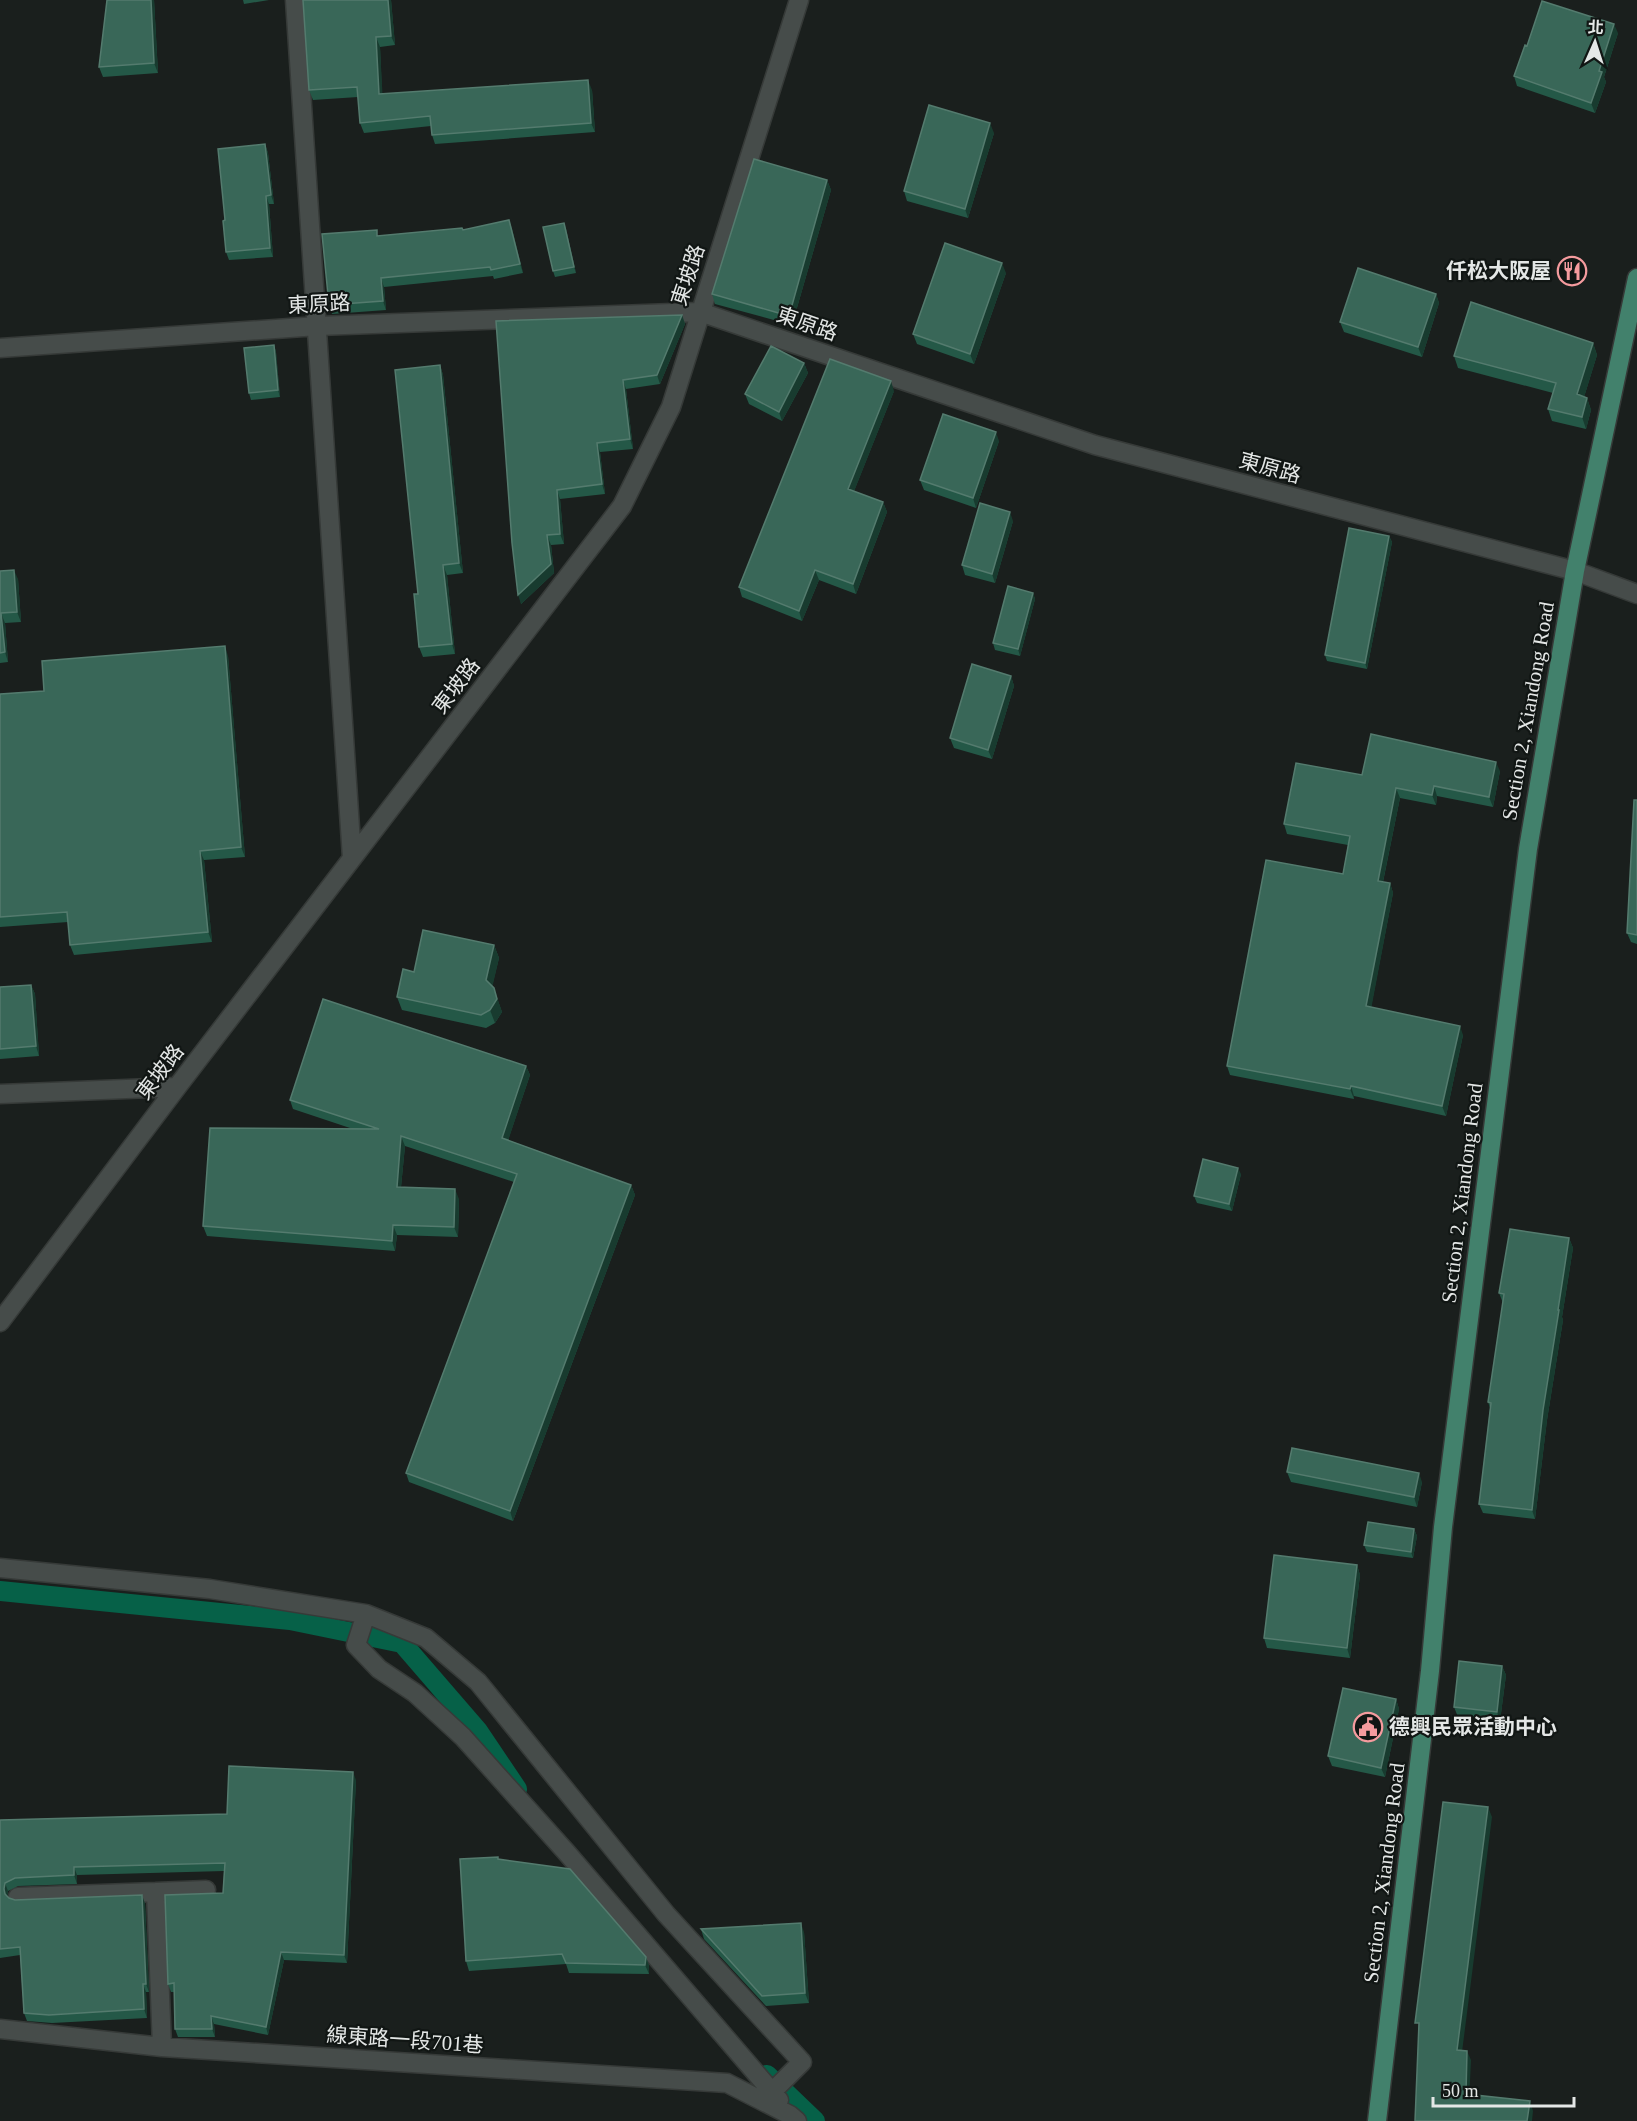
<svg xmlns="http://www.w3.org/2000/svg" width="1637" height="2121" font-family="'Times New Roman','Noto Sans TC',serif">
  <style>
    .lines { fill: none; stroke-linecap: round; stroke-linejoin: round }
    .canal { stroke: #066148; stroke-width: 20 }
    .minor-casing { stroke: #363a38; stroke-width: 21 }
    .major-casing { stroke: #363a38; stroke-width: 21 }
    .minor { stroke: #464c4a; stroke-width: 18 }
    .major { stroke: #42816c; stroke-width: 18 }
    .wall { fill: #245847 }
    .shaded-wall { fill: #183b2f }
    .building { fill: #396758; stroke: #547b6e; stroke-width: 1.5 }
    .labels { text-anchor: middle; stroke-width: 4.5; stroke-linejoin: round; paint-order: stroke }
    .poi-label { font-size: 21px; font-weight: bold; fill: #e4e7e6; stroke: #111614; text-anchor: end }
    .street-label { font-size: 21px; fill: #e4e7e6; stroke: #111614 }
  </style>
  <rect width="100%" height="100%" fill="#1a1f1d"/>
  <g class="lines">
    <path class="canal" d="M0,1591l290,29 112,23 76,88 39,58
      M767,2075l48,46"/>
    <g class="minor-casing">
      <path id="minor" d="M295,0l57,858
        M0,348l318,-22 382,-14 395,133 480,126 62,23
        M0,1094l177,-7
        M0,1322l177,-235 445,-581 49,-99 128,-407
        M0,1568l210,21 156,25 60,24 52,44 188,232 136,148 -29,29
        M366,1614l-10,31 23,24 36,24 48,44 104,116 212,247
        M18,1897l138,-5
        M0,2029l162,18 565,36 63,32 7,6
        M162,2047l-6,-155 50,-2"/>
    </g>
    <g class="major-casing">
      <path id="major" d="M1377,2121l53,-450 13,-144 85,-678 47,-278 62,-293"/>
    </g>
    <use href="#minor" class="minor"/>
    <use href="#major" class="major"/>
  </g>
  <path class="wall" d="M107,0h47l4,73 -55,4 -4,-10z
    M243,0h26l-25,4z
    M391,0l4,45 -15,2 2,47 210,-4 3,42 -160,12 -3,-9 -1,-9 -67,7 -4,-10 -2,-26 -45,3 -4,-10z
    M1618,33l-14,44 2,5 -11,31 -78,-27 -3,-10z
    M994,133l-26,85 -61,-17 -3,-10z
    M265,144l3,9 6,51h-5l4,53 -44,3 -3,-8 -1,-32z
    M827,180l4,10 -39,135 -77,-21 -3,-10z
    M509,220l3,9 11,44 -29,6 -1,-3 -109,11 2,23 -54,4 -3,-9 50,-69 84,-6z
    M564,223l2,6 10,44 -21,4 -2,-6z
    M1006,273l-32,91 -57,-20 -4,-10z
    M1436,294l3,9 -17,54 -78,-25 -4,-10z
    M682,315l3,9 -25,60 -34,5 7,60 -33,3 5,42 -45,5 4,45 -13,1 3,28 -33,31 -25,-283z
    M1593,343l4,12 -13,42 3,1 4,12 -5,19 -34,-8 -4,-12 5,-16 -95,-25 -4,-12z
    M274,345l2,7 4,45 -29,3 -2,-7z
    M804,363l4,10 -26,48 -33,-17 -4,-10z
    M440,365l3,10 20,198 -16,2 8,79 -32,3 -4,-10 -1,-53z
    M894,391l-40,100 29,11 4,10 -31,82 -37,-14 -17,41 -60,-24 -3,-10z
    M999,441l-23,67 -52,-18 -4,-10z
    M1013,521l-18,62 -30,-8 -3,-10z
    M1389,536l3,6 -25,127 -40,-8 -2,-6z
    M0,571l18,8 3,43 -16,1 3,39 -8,1z
    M1033,593l2,6 -15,57 -25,-6 -2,-7z
    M228,656l17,201 -41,3 8,82 -138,13 -4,-10 -2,-23 -68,5v-233l44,-3z
    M1011,676l3,10 -22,73 -38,-11 -4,-10z
    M1500,771l-7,36 -56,-11 -1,9 -36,-7 -17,84 7,1 3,10 -22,114 92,28 -17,81 -92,-20v3l-124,-24 -3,-9 116,-192 5,-29 -61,-11 -3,-10 78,-49z
    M1637,800v144l-6,-2 -4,-9z
    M494,945l5,13 -7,28 6,15 4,11 -7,11 -9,5 -84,-18 -5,-13 17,-25z
    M31,985l4,9 4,62 -39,3v-72z
    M526,1066l4,9 -22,65 123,45 4,10 -122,326 -104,-39 -3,-9 108,-291 -109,-36 -4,41 58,12 -1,38 -61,-2 -2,16 -188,-15 -4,-10 150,-97 -60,-20 -3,-9z
    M1241,1174l-9,37 -35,-8 -3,-7z
    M1569,1238l4,10 -11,69 1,3 -16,100 -12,99 -52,-6 -4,-9 11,-96 -2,-6 15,-99 -4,-10z
    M1287,1472l135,10 -5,25 -126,-25z
    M1414,1529l3,7 -4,22 -46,-6 -3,-7z
    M1357,1565l3,10 -10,83 -83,-10 -3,-10z
    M1502,1666l4,9 -6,46 -42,-4 -4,-10z
    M1396,1699l3,10 -14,68 -53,-11 -4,-10z
    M356,1780l-9,183 -63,-3 -16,75 -54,-11 1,13h-37l-3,-8 -1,-37h-3l-3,-8 55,-91 1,-22 -147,4v9l-59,2 -10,5 -1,5 2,2 6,2 127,-5 3,9 4,88h-3l1,26 -95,5 -25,-2 -3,-8 -4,-58 -20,3v-138l227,-6z
    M499,1859l147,98 3,9v8l-80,-1 -3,-9 -97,7 -3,-10z
    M701,1929l103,3 5,71 -43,3 -62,-67z"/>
  <path class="shaded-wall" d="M151,0h3l4,73 -4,-10z
    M388,0h3l4,45 -4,-9z
    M1614,24l4,9 -14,44 2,5 -11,31 -4,-10 8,-32z
    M376,37l4,10 3,57 -4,-10z
    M588,80l4,10 3,42 -4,-9z
    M990,123l4,10 -26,85 -3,-9z
    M265,144l3,9 6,51 -3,-9z
    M827,180l4,10 -39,135 -3,-9z
    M266,196l3,8 4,53 -3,-9z
    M509,220l3,9 11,44 -3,-9z
    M564,223l2,6 10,44 -2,-6z
    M1002,263l4,10 -32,91 -4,-10z
    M381,278l3,9 2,23 -3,-9z
    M1436,294l3,9 -17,54 -4,-10z
    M682,315l3,9 -25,60 -3,-9z
    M1593,343l4,12 -16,52 -4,-13z
    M274,345l2,7 4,45 -2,-7z
    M804,363l4,10 -26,48 -3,-9z
    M440,365l3,10 20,198 -4,-10z
    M623,380l3,9 7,60 -3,-10z
    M891,381l3,10 -43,108 -3,-10z
    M1587,398l4,12 -5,19 -4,-12z
    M996,432l3,9 -23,67 -3,-10z
    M597,443l3,9 5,42 -3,-10z
    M557,490l3,9 4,45 -4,-10z
    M883,502l4,10 -31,82 -3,-10z
    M1010,512l3,9 -18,62 -3,-9z
    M547,535l4,10 3,28 -33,31 -3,-9z
    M1389,536l3,6 -25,127 -2,-6z
    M443,565l4,10 8,79 -3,-10z
    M14,570l4,9 3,43 -4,-10z
    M815,570l4,10 -17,41 -3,-10z
    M1033,593l2,6 -15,57 -2,-7z
    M1,613l4,10 3,39 -3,-10z
    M225,646l3,10 17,201 -4,-10z
    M1011,676l3,10 -22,73 -4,-9z
    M1496,762l4,9 -7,36 -4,-10z
    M1434,786l3,10 -1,9 -4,-10z
    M1396,788l4,10 -19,93 -3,-10z
    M200,851l4,9 8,82 -4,-10z
    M1390,883l3,10 -23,122 -4,-9z
    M494,945l5,13 -8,35 -5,-13z
    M31,985l4,9 4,62 -3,-10z
    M494,988l8,24 -7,11 -5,-13z
    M1460,1026l3,9 -17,81 -4,-10z
    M526,1066l4,9 -24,72 -4,-9z
    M1351,1086l3,10v3l-4,-10z
    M401,1136l4,10 -5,51 -3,-10z
    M1238,1168l3,6 -9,37 -3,-7z
    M631,1185l4,10 -122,326 -3,-10z
    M455,1189l4,10 -1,38 -4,-10z
    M393,1225l4,10 -2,16 -3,-10z
    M1569,1238l4,10 -11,69 1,3 -16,100 -12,99 -3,-9 11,-100z
    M1419,1473l3,9 -5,25 -3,-10z
    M1414,1529l3,7 -4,22 -2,-6z
    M1357,1565l3,10 -10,83 -3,-10z
    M1502,1666l4,9 -6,46 -3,-9z
    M1396,1699l3,10 -14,68 -4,-9z
    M353,1772l3,8 -9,183 -3,-8z
    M1488,1807l4,10 -31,243 -4,-10z
    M74,1867l3,8v9l-3,-9z
    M5,1883l3,8 -1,6 1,5 -4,-13z
    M142,1895l3,9 4,88 -3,-8z
    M801,1923l3,9 5,71 -4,-10z
    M281,1952l3,8 -16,75 -2,-8z
    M646,1957l3,9v8l-4,-9z
    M143,1984l3,8 1,26 -3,-9z
    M211,2016l3,8 1,13 -3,-8z
    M1467,2051l4,9 -2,43 -3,-9z
    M1530,2101l3,10 -1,10h-5z"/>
  <path class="building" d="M107,0h44l3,63 -55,4z
    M303,0h85l3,36 -15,1 3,57 209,-14 3,43 -159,12 -2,-19 -70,7 -3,-36 -48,3z
    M1542,1l72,23 -15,47 3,1 -11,31 -77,-27 11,-31 2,1z
    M929,105l61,18 -25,86 -61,-18z
    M265,144l6,51 -5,1 4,52 -44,4 -3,-31 2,-1 -7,-71z
    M754,159l73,21 -38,136 -77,-22z
    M509,220l11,44 -29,6 -1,-3 -109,11 2,23 -54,4 -7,-71 55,-4v6l85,-8 1,2z
    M564,223l10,44 -21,4 -10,-44z
    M945,243l57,20 -32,91 -57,-20z
    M1358,268l78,26 -18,53 -78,-25z
    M1471,302l122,41 -16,51 10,4 -5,19 -34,-8 8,-26 -102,-27z
    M682,315l-25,60 -34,5 7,59 -33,4 5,41 -45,6 3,44 -13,1 4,29 -33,31 -6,-52 -16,-222z
    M274,345l4,45 -29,3 -5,-45z
    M771,346l33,17 -25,49 -34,-18z
    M830,359l61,22 -43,108 35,13 -30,82 -38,-14 -16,41 -60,-24z
    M440,365l19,198 -16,2 9,79 -33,3 -5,-53h4l-23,-224z
    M943,414l53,18 -23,66 -53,-18z
    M980,503l30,9 -18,62 -30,-9z
    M1349,528l40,8 -24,127 -40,-8z
    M14,570l3,42 -16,1 4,39 -5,1v-82z
    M1008,586l25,7 -15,56 -25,-6z
    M225,646l16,201 -41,4 8,81 -138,13 -3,-33 -67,5v-223l44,-3 -2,-30z
    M972,664l39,12 -23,74 -38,-12z
    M1371,734l125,28 -7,35 -55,-11 -2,9 -36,-7 -18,93 12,2 -24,123 94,20 -18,80 -91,-20 -1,3 -123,-23 39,-206 77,14 7,-38 -66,-12 12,-61 66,12z
    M1634,800h3v135l-10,-2z
    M423,930l71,15 -8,35 8,8 3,11 -7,11 -9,5 -84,-18 6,-28 11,3z
    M31,985l5,61 -36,3v-62z
    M323,999l203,67 -24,72 129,47 -121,326 -104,-38 111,-299 -116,-38 -4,51 58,2 -1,38 -61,-2 -1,16 -189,-15 7,-98 169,1 -89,-29z
    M1203,1159l35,9 -9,36 -35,-8z
    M1510,1229l59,9 -11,72h1l-16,100 -11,100 -53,-6 12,-101 -3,-1 16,-108 -5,-1z
    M1292,1448l127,25 -5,24 -127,-25z
    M1368,1522l46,7 -3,23 -47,-7z
    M1274,1555l83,10 -10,83 -83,-10z
    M1459,1661l43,5 -5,46 -43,-5z
    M1343,1688l53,11 -15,69 -53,-12z
    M229,1766l124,6 -9,183 -63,-3 -15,75 -55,-11 1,13h-37l-1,-46 -6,1 -3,-89 58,-2 2,-30 -151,4v8l-59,3 -10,5 -1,6 1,5 4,4 6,2 127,-5 4,89h-3l1,25 -95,6 -25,-2 -4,-66 -20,2v-129l227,-6z
    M1443,1802l45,5 -31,243 10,1 -1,43 64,7 -3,20h-112l4,-98h-4z
    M498,1857v2l72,10 76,88 -1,8 -79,-2 -4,-9 -96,7 -6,-102z
    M801,1923l4,70 -43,3 -61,-67z"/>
  <defs>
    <g id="restaurant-ring" transform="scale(1.5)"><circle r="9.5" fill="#111614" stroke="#f59b9e" stroke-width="1.5"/><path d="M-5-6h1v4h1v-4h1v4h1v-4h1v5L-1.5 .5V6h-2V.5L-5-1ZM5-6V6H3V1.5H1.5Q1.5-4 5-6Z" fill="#f59b9e"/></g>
    <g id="civic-ring" transform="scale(1.5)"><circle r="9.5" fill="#111614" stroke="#f59b9e" stroke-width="1.5"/><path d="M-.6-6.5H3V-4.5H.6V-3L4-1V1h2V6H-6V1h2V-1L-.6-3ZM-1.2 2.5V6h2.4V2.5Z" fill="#f59b9e"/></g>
  </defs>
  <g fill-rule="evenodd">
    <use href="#restaurant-ring" x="1572" y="271"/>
    <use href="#civic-ring" x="1368" y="1727"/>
  </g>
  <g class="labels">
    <g class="poi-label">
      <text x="1551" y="278">仟松大阪屋</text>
      <text x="1389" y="1734" text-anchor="start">德興民眾活動中心</text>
    </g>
    <g class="street-label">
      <text transform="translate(688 275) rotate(-72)" y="7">東坡路</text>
      <text transform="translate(319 304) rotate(-3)" y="7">東原路</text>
      <text transform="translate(807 324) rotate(19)" y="7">東原路</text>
      <text transform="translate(1270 468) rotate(15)" y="7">東原路</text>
      <text transform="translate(456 686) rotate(-53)" y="7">東坡路</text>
      <text transform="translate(1528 711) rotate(-80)" y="7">Section 2, Xiandong Road</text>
      <text transform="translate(160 1072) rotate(-53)" y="7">東坡路</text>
      <text transform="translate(1462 1193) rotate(-83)" y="7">Section 2, Xiandong Road</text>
      <text transform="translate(1384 1873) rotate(-83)" y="7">Section 2, Xiandong Road</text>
      <text transform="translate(405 2040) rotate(4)" y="7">線東路一段701巷</text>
    </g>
  </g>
  <g transform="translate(1595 42) rotate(3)" stroke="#111614" stroke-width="4.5" paint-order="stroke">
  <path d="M0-4.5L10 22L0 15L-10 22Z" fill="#e4e7e6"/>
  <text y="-9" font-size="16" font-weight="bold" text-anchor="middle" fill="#e4e7e6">北</text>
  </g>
  <path d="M1433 2097v9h141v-9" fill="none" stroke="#e4e7e6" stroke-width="3"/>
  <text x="1442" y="2097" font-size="18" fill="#e4e7e6" stroke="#111614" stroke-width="4.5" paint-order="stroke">50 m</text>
</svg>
